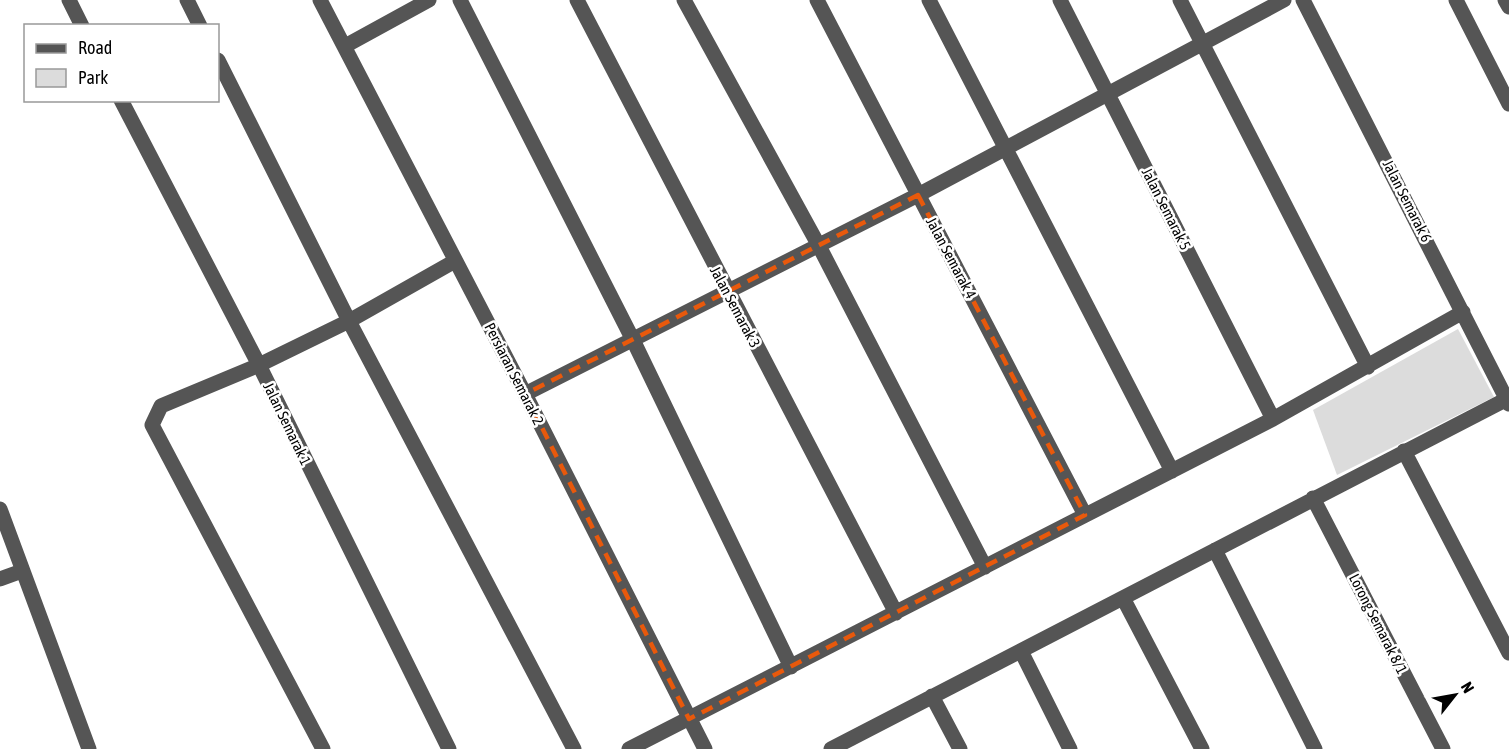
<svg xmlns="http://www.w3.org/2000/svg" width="1509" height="749" font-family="'Asap Condensed',sans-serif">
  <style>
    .park { fill: #dcdcdc }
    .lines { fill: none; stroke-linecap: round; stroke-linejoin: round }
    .minor { stroke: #555; stroke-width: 15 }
    .marked { fill: none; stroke: #e8590c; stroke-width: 4.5; stroke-dasharray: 12 8; stroke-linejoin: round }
    .labels { text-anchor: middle; stroke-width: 5; stroke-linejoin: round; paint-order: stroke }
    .street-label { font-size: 15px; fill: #000; stroke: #fff }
  </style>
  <rect width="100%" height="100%" fill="#fff"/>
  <path class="park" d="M1458,329l36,68 -157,78 -24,-65z"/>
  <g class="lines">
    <path class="minor" d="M69,0l13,26
      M187,0l13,26
      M320,0l205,394 180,355
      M460,0l173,340 158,327
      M577,0l319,613
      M684,0l135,246 166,321
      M817,0l268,515
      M929,0l243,471
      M1060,0l213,419
      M1180,0l188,367
      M1303,0l206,404
      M1456,0l53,104
      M1505,0l4,7
      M345,46l84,-46
      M218,60l131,261 225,428
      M121,100l138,265 190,384
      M525,394l393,-199 366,-195
      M1404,451l105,202
      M1313,498l130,251
      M0,509l89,240
      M1215,550l100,199
      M0,579l22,-8
      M1123,598l79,151
      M1021,651l49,98
      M932,696l28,53
      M323,749l-171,-324 9,-19 98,-41 90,-44 106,-60
      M629,749l644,-330 190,-107
      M831,749l676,-350"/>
  </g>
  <path class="marked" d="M918,195l167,320 -396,204 -164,-325z"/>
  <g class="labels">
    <g class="street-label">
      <text transform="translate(1407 201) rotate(63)" y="5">Jalan Semarak 6</text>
      <text transform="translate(1166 209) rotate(63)" y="5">Jalan Semarak 5</text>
      <text transform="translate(951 258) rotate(62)" y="5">Jalan Semarak 4</text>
      <text transform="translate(735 307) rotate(62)" y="5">Jalan Semarak 3</text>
      <text transform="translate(514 374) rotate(63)" y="5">Persiaran Semarak 2</text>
      <text transform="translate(287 424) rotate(64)" y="5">Jalan Semarak 1</text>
      <text transform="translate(1378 624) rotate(63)" y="5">Lorong Semarak 8/1</text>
    </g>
  </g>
  <rect x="24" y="24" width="195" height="78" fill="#ffffff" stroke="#999999" stroke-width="1.5"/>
  <rect x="36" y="44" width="30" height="9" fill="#555555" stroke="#999999" stroke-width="1.5"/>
  <text x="78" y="54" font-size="18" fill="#000000">Road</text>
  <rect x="36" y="69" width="30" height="18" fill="#dcdcdc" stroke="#999999" stroke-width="1.5"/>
  <text x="78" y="84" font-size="18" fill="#000000">Park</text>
  <g transform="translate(1455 695) rotate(59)" stroke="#ffffff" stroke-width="4.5" paint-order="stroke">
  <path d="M0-4.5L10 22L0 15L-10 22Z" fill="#000000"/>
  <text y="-9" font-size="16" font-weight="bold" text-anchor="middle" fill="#000000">N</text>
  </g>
</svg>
